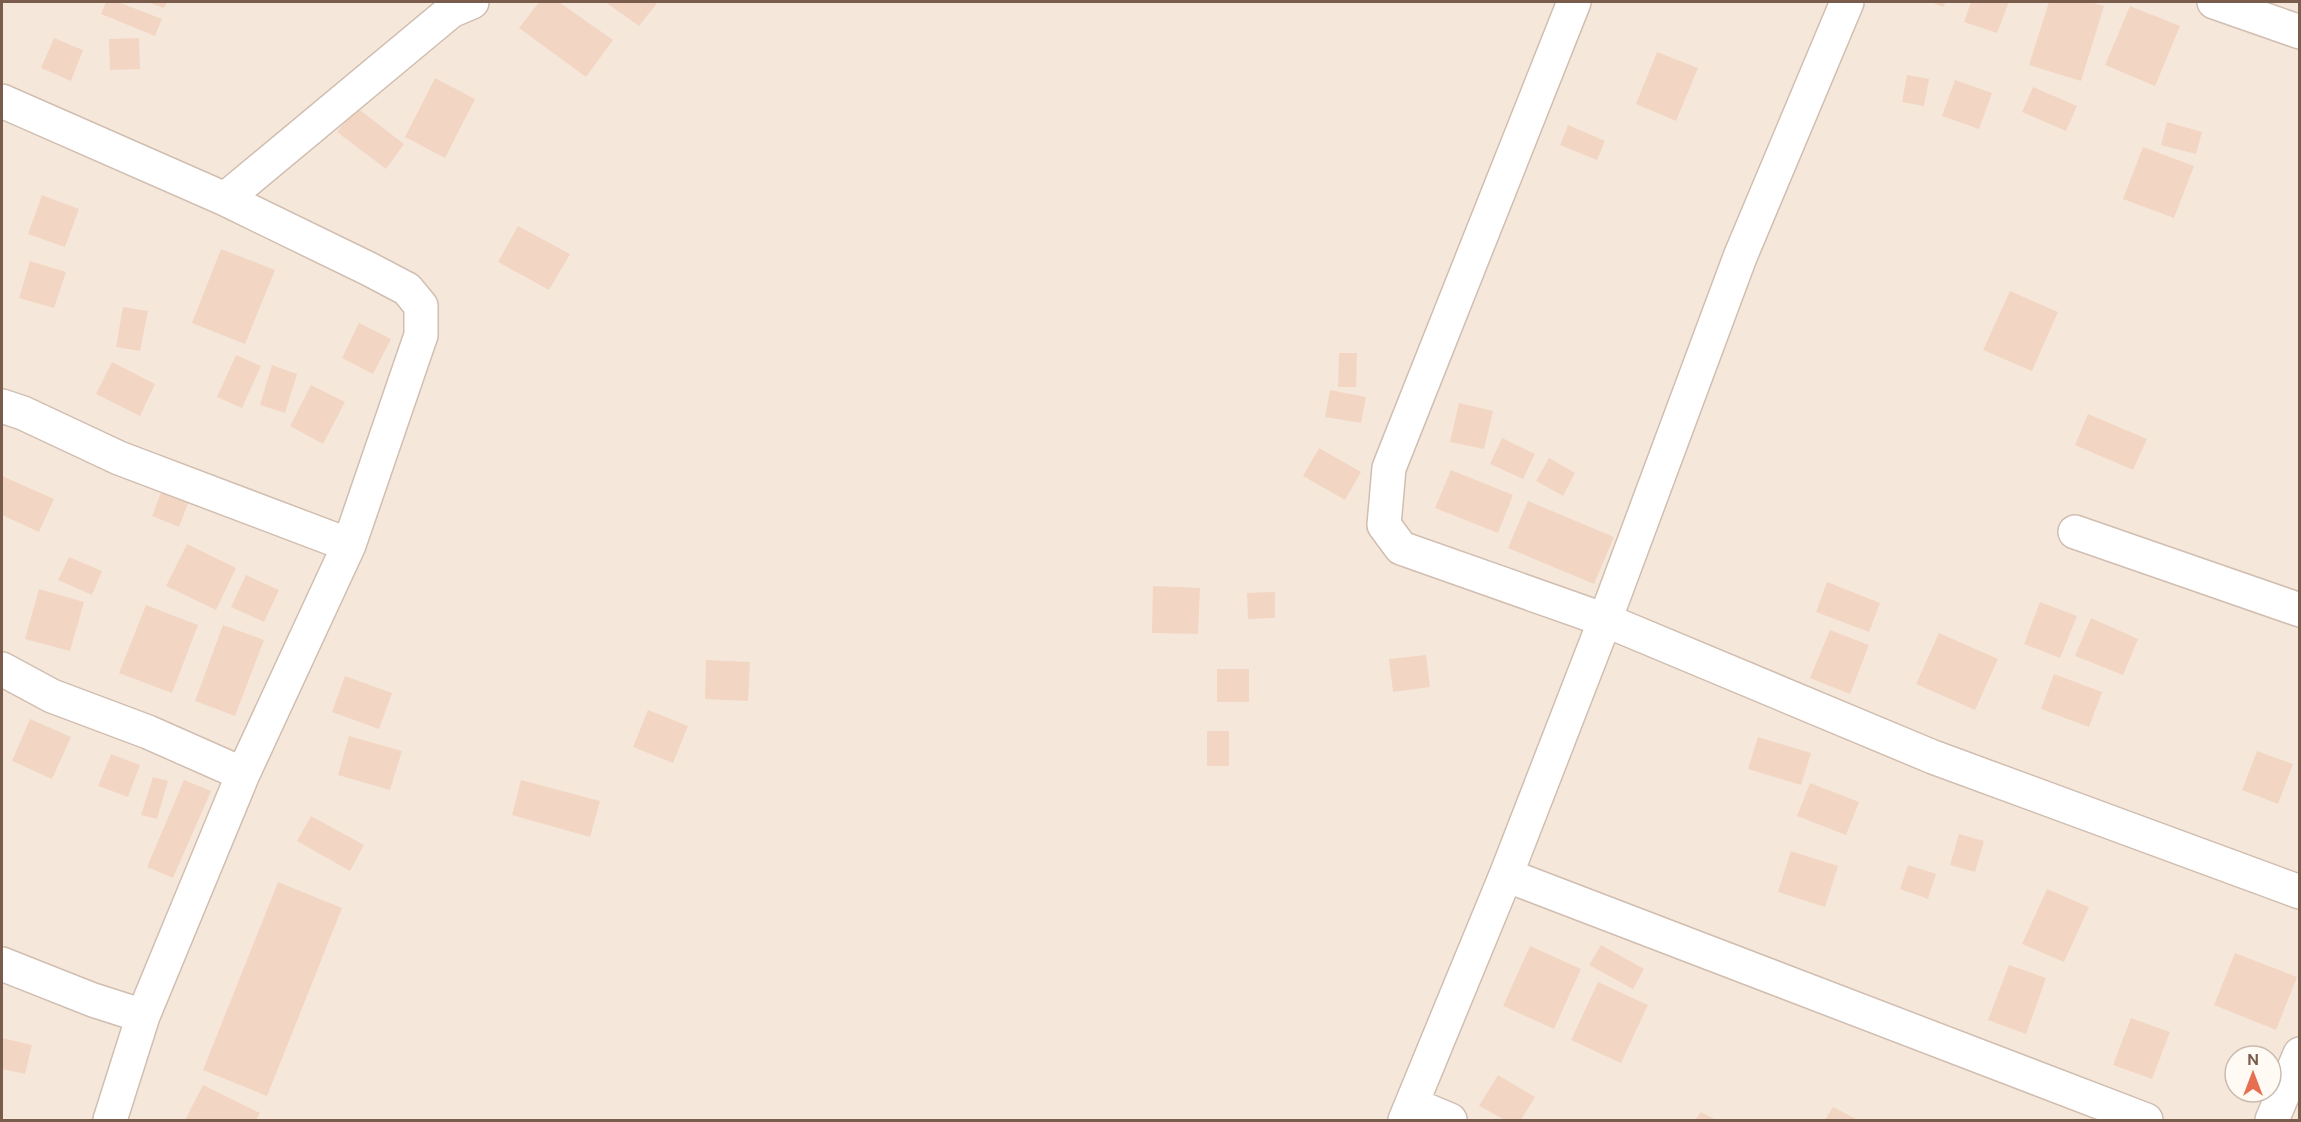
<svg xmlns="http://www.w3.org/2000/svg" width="2301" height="1122" font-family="'DM Sans',sans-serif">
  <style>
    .residential { fill: #f5e8da; fill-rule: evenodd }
    .building { fill: #f3d5c3 }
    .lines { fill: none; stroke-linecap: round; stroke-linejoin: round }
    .street-casing { stroke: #d1beb0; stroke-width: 36 }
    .street { stroke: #fff; stroke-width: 33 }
  </style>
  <rect width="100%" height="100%" fill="#fdf6ec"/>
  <path class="residential" d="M2,2h2297v1118h-2297zM2235,1056h36v36h-36z"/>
  <path class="building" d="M106,2h12l44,17 -7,17 -54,-22z
    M147,2h20l-3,6z
    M539,2h20l54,38 -27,37 -67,-49z
    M605,2h53l-19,24z
    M1931,2h15l-3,5z
    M1971,2h38l-12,31 -33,-11z
    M2049,2h42l13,4 -23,75 -52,-16z
    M2130,6l50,20 -25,60 -50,-21z
    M54,38l29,12 -12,31 -30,-13z
    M139,38l1,31 -30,1 -1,-31z
    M1657,52l41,16 -22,53 -40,-17z
    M1907,75l22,4 -5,27 -22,-4z
    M435,78l40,21 -30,59 -40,-21z
    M1955,80l37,13 -13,36 -37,-13z
    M2033,87l44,19 -11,25 -44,-19z
    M356,107l48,37 -18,25 -49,-37z
    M2167,122l35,10 -6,22 -35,-9z
    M1568,125l37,16 -8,19 -37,-15z
    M2143,147l51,19 -20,52 -51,-19z
    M42,195l37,14 -14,38 -37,-13z
    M518,226l52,28 -21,36 -51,-28z
    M221,249l54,21 -30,74 -53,-21z
    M30,261l36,11 -12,36 -35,-10z
    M2010,291l48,21 -26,59 -49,-21z
    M123,307l25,4 -8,40 -24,-4z
    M359,323l32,16 -18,35 -31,-16z
    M1339,353h18l-1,34h-18z
    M236,355l25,11 -19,42 -25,-11z
    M112,362l43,22 -15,32 -44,-22z
    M272,365l25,9 -12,39 -25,-8z
    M311,385l34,17 -22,42 -33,-18z
    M1330,390l36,7 -5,26 -36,-6z
    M1459,403l34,8 -9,38 -34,-7z
    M2088,414l59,25 -14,31 -58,-25z
    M1502,438l33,16 -12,25 -33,-15z
    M1319,448l42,24 -16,28 -42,-24z
    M1549,458l26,15 -12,23 -27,-15z
    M1451,470l62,25 -15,38 -63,-25z
    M2,476l52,23 -15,33 -37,-17z
    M162,490l27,11 -10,26 -27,-11z
    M1528,501l86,36 -20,47 -86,-36z
    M187,544l49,24 -20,42 -50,-24z
    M69,557l33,14 -10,24 -34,-15z
    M246,575l33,15 -15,32 -33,-15z
    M1827,582l53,21 -11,29 -53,-20z
    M1153,586l47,2 -2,46 -46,-1z
    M39,589l45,13 -14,49 -45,-12z
    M1275,592v26l-27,1 -1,-26z
    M2040,602l37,14 -17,42 -36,-14z
    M146,605l52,20 -26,68 -53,-20z
    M2091,618l47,21 -15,36 -48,-19z
    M223,625l41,15 -29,76 -40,-15z
    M1830,630l39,15 -19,49 -40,-16z
    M1939,633l59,26 -23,51 -59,-26z
    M1426,655l4,32 -37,5 -4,-33z
    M706,660l44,2 -2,39 -43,-2z
    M1217,669h32v33h-32z
    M2054,674l48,18 -13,35 -48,-18z
    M345,676l47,17 -13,36 -47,-17z
    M648,710l40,16 -15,37 -40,-16z
    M30,719l41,18 -19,42 -40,-18z
    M1207,731h22v35h-22z
    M349,736l53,15 -12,39 -52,-15z
    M1758,737l53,16 -10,32 -53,-16z
    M2257,751l36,13 -15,40 -36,-14z
    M111,754l29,11 -12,32 -30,-11z
    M153,777l15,4 -11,38 -16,-4z
    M184,780l27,11 -38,87 -26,-11z
    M521,780l79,21 -10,36 -78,-22z
    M1810,783l49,19 -13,33 -49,-19z
    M311,816l53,29 -14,26 -53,-30z
    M1959,834l25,7 -9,31 -25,-7z
    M1791,851l47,15 -13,41 -47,-15z
    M1908,865l28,9 -8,25 -28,-10z
    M278,882l64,26 -75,188 -64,-26z
    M2047,889l42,18 -25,55 -42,-18z
    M1601,945l43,24 -11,20 -44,-24z
    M1530,946l51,23 -27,60 -51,-23z
    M2235,953l62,24 -21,53 -62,-25z
    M2009,965l37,13 -20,56 -38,-14z
    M1598,982l50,23 -27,58 -50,-23z
    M2131,1018l39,14 -18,47 -39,-14z
    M2,1038l30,7 -7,29 -23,-5z
    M1498,1075l37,22 -14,23h-16l-26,-14z
    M203,1085l57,28 -4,7h-71z
    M1833,1107l25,13h-33z
    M1701,1112l15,8h-21z"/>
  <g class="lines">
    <g class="street-casing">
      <path id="street" d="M1574,2l-185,466 -5,57 17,23 204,72 328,137 367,135
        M2214,2l86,30
        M2,101l223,98 144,70 38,20 14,17v29l-72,210 -106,229 -100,242 -33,104
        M225,199l226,-188 21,-9
        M2,406l21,7 96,45 230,87
        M2075,532l225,78
        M2,669l50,27 96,36 95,42
        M1506,875l640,245
        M2,964l91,36 50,16
        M1412,1104l38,16
        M1405,1120l101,-245 99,-255 135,-363 107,-255
        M2272,1120l28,-66"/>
    </g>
    <use href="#street" class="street"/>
  </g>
  <rect width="2301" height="1122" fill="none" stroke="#7a5c4d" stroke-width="6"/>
  <g transform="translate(2253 1074)"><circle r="28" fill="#fffaf3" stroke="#cabbb1" stroke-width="1.5"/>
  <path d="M0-4.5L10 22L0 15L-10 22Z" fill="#e76f51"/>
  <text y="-9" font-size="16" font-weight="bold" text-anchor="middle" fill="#7a5c4d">N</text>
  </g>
</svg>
